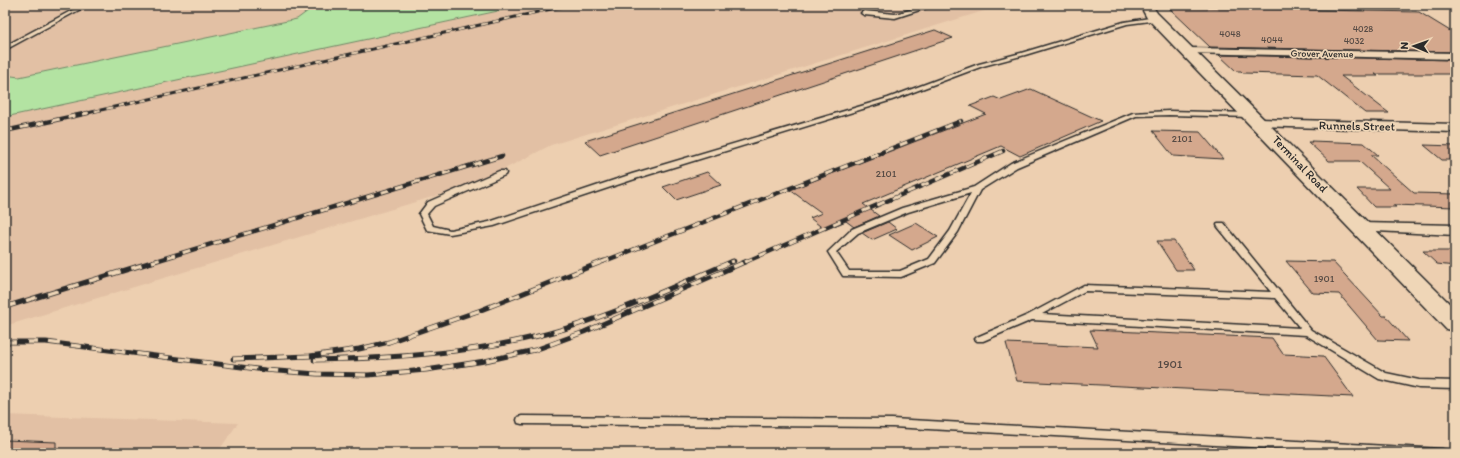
<svg xmlns="http://www.w3.org/2000/svg" width="1460" height="458" font-family="Itim,sans-serif">
  <style>
    .built { fill: #e2c0a4 }
    .green { fill: #b3e3a2; stroke: #6f8766 }
    .building { fill: #d4a88d; stroke: #2b2b2b }
    .lines { fill: none; stroke-linecap: round; stroke-linejoin: round }
    .lane-casing { stroke: #2b2b2b; stroke-width: 3 }
    .street-casing { stroke: #2b2b2b; stroke-width: 3 }
    .secondary-casing { stroke: #2b2b2b; stroke-width: 3 }
    .lane { fill: #efd6b7; fill-rule: evenodd }
    .street { fill: #efd6b7; fill-rule: evenodd }
    .secondary { fill: #efd6b7; fill-rule: evenodd }
    .rail-far2-casing { stroke: #2b2b2b; stroke-width: 3 }
    .rail-far1-casing { stroke: #2b2b2b; stroke-width: 4.5 }
    .rail-casing { stroke: #2b2b2b; stroke-width: 5 }
    .rail-far2 { stroke: #efd6b7; stroke-width: 2; stroke-dasharray: 6; stroke-linecap: butt }
    .rail-far1 { stroke: #efd6b7; stroke-width: 3; stroke-dasharray: 8; stroke-linecap: butt }
    .rail { stroke: #efd6b7; stroke-width: 3.5; stroke-dasharray: 11; stroke-linecap: butt }
    .labels { text-anchor: middle; stroke-width: 3.5; stroke-linejoin: round; paint-order: stroke }
    .far-number-label { font-size: 9px; fill: #554a44 }
    .far-street-label { font-size: 10px; fill: #2b2b2b; stroke: #efd6b7 }
    .number-label { font-size: 10px; fill: #554a44 }
    .street-label { font-size: 12px; fill: #2b2b2b; stroke: #efd6b7 }
    .near-number-label { font-size: 12px; fill: #554a44 }
  </style>
  <rect width="100%" height="100%" fill="#edcfb0"/>
  <filter id="ink" filterUnits="userSpaceOnUse"><feTurbulence type="fractalNoise" baseFrequency=".025" numOctaves="2"/><feDisplacementMap in="SourceGraphic" scale="8" xChannelSelector="R" yChannelSelector="G"/><feConvolveMatrix kernelMatrix="1 2 1 2 8 2 1 2 1" color-interpolation-filters="sRGB"/></filter>
  <g filter="url(#ink)">
    <path class="built" d="M5,5h311l-18,14 -279,58 -14,-2z
      M526,5h477l-452,140 -76,39 -470,142v-209z
      M5,415l233,8 -21,30h-212z"/>
    <path class="green" d="M316,5h210l-521,112v-42l14,2 278,-58z"/>
    <path class="building" d="M1168,7l251,5 36,22v18l-245,-5z
      M935,30l18,8 -353,117 -15,-14z
      M1219,55l236,5v14h-80l3,2h-37l48,37h-24l-48,-38 -74,-2 -2,-2h-5z
      M1031,89l70,32 -81,35 -19,-10 -138,58 16,12 -25,11 -8,-6 -21,9 -15,-12 12,-5 -32,-23 196,-76 -16,-8 24,-9 7,3z
      M1153,131l47,1 23,27 -50,-3z
      M1311,141l53,2 14,12h-7l43,38 41,1v13l-62,-2 3,2h-22l-17,-18h33l-31,-28h-30l-21,-19h4z
      M1424,145l31,1v14h-13z
      M707,172l14,13 -45,15 -13,-13z
      M888,222l9,7 -25,11 -10,-7z
      M916,223l22,14 -26,13 -23,-15z
      M1157,241h17l20,29h-18z
      M1423,251h32v15l-18,-2z
      M1286,261l47,1 50,54h3l22,25 -30,-1 -39,-46 -26,-1z
      M1090,330l182,8 11,16 40,2 30,41 -336,-16 -11,-38 92,4z
      M5,440l51,2v11h-51z"/>
    <g class="lines">
      <g class="lane-casing">
        <path id="lane" d="M82,5h6l-83,45v-4z
          M928,5h7l-40,13 -31,-3 -3,-2 3,-2 31,3z
          M1156,17l3,2 -1,1 -31,4 -102,31 -42,11 -91,34 -254,78 -144,48 -44,8 -23,-4 -8,-16 9,-12 71,-31h6l1,2 -1,2 -71,31 -7,8 6,12 17,4 39,-8 143,-48 256,-76 91,-34 42,-11 103,-31z
          M1169,111l82,2 3,2 -3,2 -82,-2 -33,1 -119,51 -37,23 -22,42 -23,31 -34,14 -58,-1 -15,-24 24,-23 50,-21 72,-21 37,-24 122,-50zM971,193l-21,38 -21,28 -29,12h-51l-13,-19 22,-19 50,-21z
          M1218,223h6l87,107 75,43 33,7 36,1v8l-36,-1 -40,-9 -73,-44 -274,-15 -49,21h-6l-2,-2 2,-2 51,-22 56,-30 187,7 -53,-65 -1,-2zM1085,291l190,7 25,30 -258,-14z
          M522,416l370,3 550,30 4,1 2,3h-88l-468,-26 -370,-3 -4,-1 -1,-3 1,-3z"/>
      </g>
      <g class="street-casing">
        <path id="street" d="M1188,48l267,5v6l-271,-6 -1,-2z
          M1259,119l196,5v8l-200,-6 -2,-3 2,-3z
          M1361,223l94,2v10l-99,-5 -2,-3 2,-3z"/>
      </g>
      <g class="secondary-casing">
        <path id="secondary" d="M1140,5h12l5,8 298,296v22l-9,-2 -299,-311z"/>
      </g>
      <use href="#lane" class="lane"/>
      <use href="#street" class="street"/>
      <use href="#secondary" class="secondary"/>
      <g class="rail-far2-casing">
        <path id="rail-far2" d="M83,114l486,-109"/>
      </g>
      <g class="rail-far1-casing">
        <path id="rail-far1" d="M5,131l83,-18
          M152,262l350,-106
          M602,262l359,-141
          M731,262l3,-1
          M745,262l258,-111"/>
      </g>
      <g class="rail-casing">
        <path id="rail" d="M5,307l150,-46
          M5,342h41l219,28 52,4 51,1 58,-5 59,-9 50,-11 49,-18 163,-71
          M233,359l77,-3 49,-7 30,-7 92,-32 123,-49
          M314,360c84,-2 169,-7 250,-31 58,-18 113,-44 169,-68"/>
      </g>
      <use href="#rail-far2" class="rail-far2"/>
      <use href="#rail-far1" class="rail-far1"/>
      <use href="#rail" class="rail"/>
    </g>
  </g>
  <g class="labels">
    <g class="far-number-label">
      <text x="1363" y="32">4028</text>
      <text x="1230" y="37">4048</text>
      <text x="1272" y="43">4044</text>
      <text x="1354" y="44">4032</text>
    </g>
    <g class="far-street-label">
      <text transform="translate(1322 53) rotate(1)" y="4">Grover Avenue</text>
    </g>
    <g class="number-label">
      <text x="1182" y="142">2101</text>
      <text x="886" y="177">2101</text>
      <text x="1324" y="282">1901</text>
    </g>
    <g class="street-label">
      <text transform="translate(1357 126) rotate(1)" y="4">Runnels Street</text>
      <text transform="translate(1300 164) rotate(46)" y="4">Terminal Road</text>
    </g>
    <g class="near-number-label">
      <text x="1170" y="368">1901</text>
    </g>
  </g>
  <rect width="1460" height="458" fill="none" stroke="#efd6b7" stroke-width="20"/>
  <rect x="10" y="10" width="1440" height="438" fill="none" stroke="#2b2b2b" stroke-width="1.5" filter="url(#ink)"/>
  <g transform="translate(1414 46) rotate(272)" stroke="#efd6b7" stroke-width="3" paint-order="stroke">
  <path d="M0-3L7 15L0 10L-7 15Z" fill="#2b2b2b"/>
  <text y="-6" font-size="11" font-weight="bold" text-anchor="middle" fill="#2b2b2b">N</text>
  </g>
</svg>
